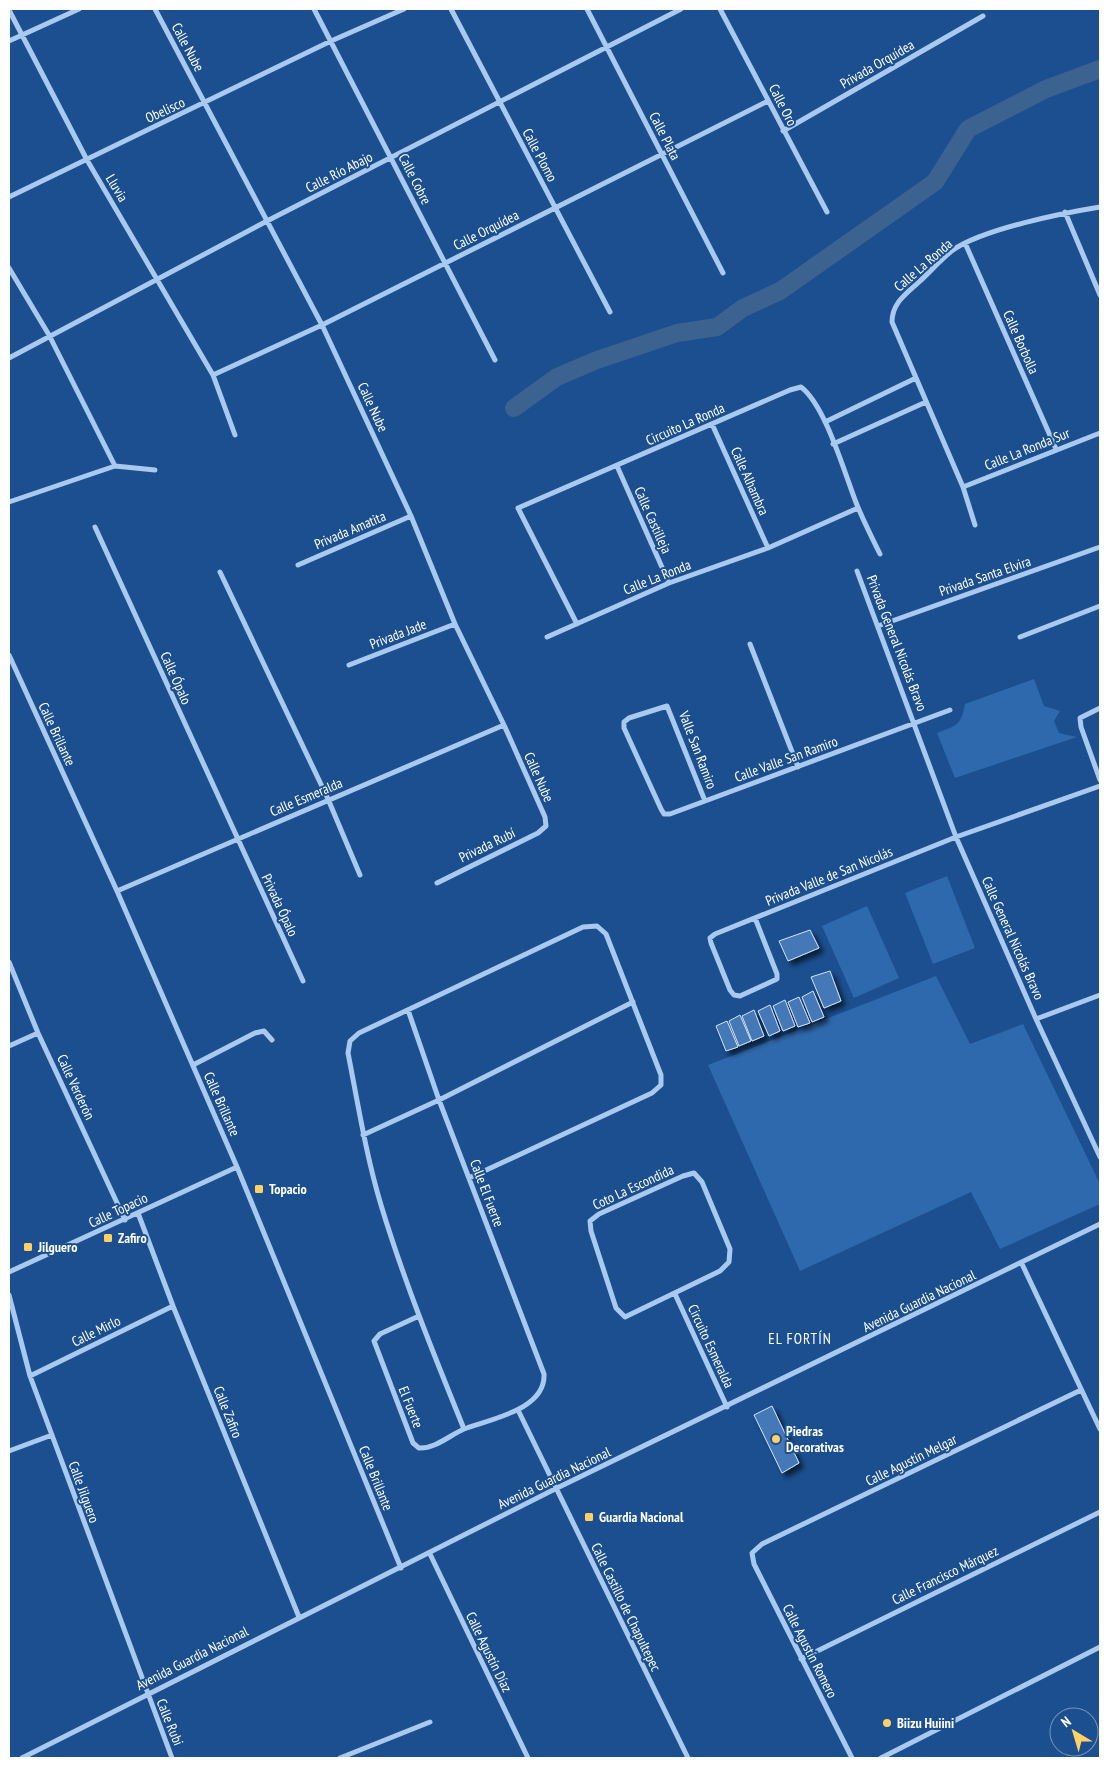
<svg xmlns="http://www.w3.org/2000/svg" width="1109" height="1767" font-family="'PT Sans Narrow',sans-serif">
  <style>
    .green { fill: #2e69ad }
    .lines { fill: none; stroke-linecap: round; stroke-linejoin: round }
    .canal { stroke: #3c6290; stroke-width: 18 }
    .building { fill: #4478b7; stroke: #cfe3fa; filter: url(#shadow) }
    .street { stroke: #a9c9ee; stroke-width: 5 }
    .poi-dot { fill: #ffd166; stroke: #1b4f8f; stroke-width: 2 }
    .labels { text-anchor: middle; stroke-width: 4; stroke-linejoin: round; paint-order: stroke }
    .street-label { font-size: 14px; fill: #fff; stroke: #1b4f8f }
    .poi-label { font-size: 14px; font-weight: bold; fill: #fff; stroke: #1b4f8f; text-anchor: start }
    .neighbourhood-label { font-size: 15px; letter-spacing: 1px; fill: #fff; stroke: #1b4f8f }
  </style>
  <defs>
    <filter id="shadow"><feDropShadow dx="4.5" dy="4.5" stdDeviation="2.5" flood-color="#0009"/></filter>
  </defs>
  <rect width="100%" height="100%" fill="#1b4f8f"/>
  <path class="green" d="M1034,679l10,27 16,5 -6,10 5,12 18,4 -122,41 -18,-45c20,-8 24,-7 28,-29z
    M947,876l28,72 -42,16 -28,-71z
    M867,906l32,72 -45,20 -32,-72z
    M936,976l34,68 53,-20 77,160v20l-100,45 -29,-57 -171,79 -92,-206z"/>
  <g class="lines">
    <path class="canal" d="M514,408l43,-31 40,-17 80,-27 40,-6 26,-19 37,-17 155,-109 33,-53 78,-40 54,-20"/>
  </g>
  <path class="building" d="M810,930l9,18 -31,13 -9,-20z
    M830,971l11,30 -17,7 -13,-31z
    M813,991l11,26 -12,5 -10,-25z
    M799,997l11,26 -12,4 -10,-25z
    M785,1000l10,26 -12,5 -10,-25z
    M770,1005l10,26 -11,5 -11,-25z
    M754,1010l10,26 -12,5 -10,-25z
    M740,1015l11,26 -12,5 -10,-25z
    M727,1021l11,26 -12,4 -10,-25z
    M772,1406l27,57 -17,10 -28,-58z"/>
  <g class="lines">
    <path class="street" d="M155,9l167,316 89,191 44,108 49,101 41,92 1,9 -8,7 -101,50
      M314,9l181,351
      M451,9l159,303
      M587,9l136,264
      M720,9l107,203
      M9,10l78,150 126,215 22,60
      M9,41l70,-32
      M783,131l200,-115
      M9,197l322,-156 73,-32
      M1065,212l35,83
      M965,243l91,206
      M9,268l40,67 66,131
      M9,358l258,-137 414,-212
      M213,375l109,-50 446,-224
      M825,422l91,-44
      M712,424l56,124
      M833,444l93,-42
      M617,466l52,117
      M963,487l137,-54
      M9,502l106,-36 40,4
      M975,525l-12,-38 -71,-165c0,-19 14,-28 27,-40 11,-10 22,-23 34,-32 30,-21 110,-37 147,-43
      M95,527l208,454
      M298,565l113,-49
      M857,571l99,266 80,182 64,138
      M220,572l108,227 32,76
      M577,624l-59,-116 272,-118 11,-3c25,19 44,88 56,118 7,17 15,33 23,49
      M878,626l222,-79
      M547,637l122,-54 99,-35 90,-40
      M1020,637l80,-31
      M750,644l48,123
      M9,655l108,236 120,276 164,401
      M349,665l106,-41
      M1100,708l-20,10 1,9 19,53
      M705,801l-38,-95 -38,12 -5,4v6l37,81 3,5h6l280,-104
      M117,891l387,-166
      M755,918l22,56v5l-37,17 -6,-1 -4,-5 -19,-47 -1,-5 5,-4 241,-97 144,-51
      M9,962l29,71 87,187
      M408,1010l31,90 105,274c2,36 -54,45 -80,55 -14,6 -29,20 -45,19l-6,-5 -39,-102 6,-7 39,-18
      M1036,1019l64,-24
      M9,1046l29,-13
      M193,1065l62,-32 9,-2 8,9
      M363,1135l76,-35 194,-98
      M694,1173l8,9 28,67 -1,13 -9,9 -95,46 -9,-9 -25,-77 -1,-10 9,-7 84,-38z
      M138,1213l35,93 126,311
      M1022,1264l78,165
      M9,1272l228,-105
      M675,1294l52,113
      M9,1295l21,81 142,382
      M30,1376l143,-70
      M518,1410l170,348
      M464,1429c-30,-74 -60,-148 -83,-224 -15,-50 -23,-101 -33,-152l2,-12 9,-8 224,-106 14,-1 9,8 55,141v10l-9,8 -183,85
      M9,1451l43,-16
      M430,1554l98,204
      M801,1659l299,-147
      M22,1758l533,-269 545,-265
      M340,1758l90,-36
      M852,1758l-98,-194 -2,-11 10,-9 319,-154
      M881,1758l219,-111"/>
  </g>
  <g class="poi-dot">
    <rect x="254" y="1184" width="10" height="10" rx="2.5"/>
    <rect x="103" y="1233" width="10" height="10" rx="2.5"/>
    <rect x="23" y="1242" width="10" height="10" rx="2.5"/>
    <circle cx="776" cy="1439" r="5"/>
    <rect x="584" y="1512" width="10" height="10" rx="2.5"/>
    <circle cx="887" cy="1723" r="5"/>
  </g>
  <g class="labels">
    <g class="street-label">
      <text transform="translate(188 47) rotate(62)" y="5">Calle Nube</text>
      <text transform="translate(877 64) rotate(-30)" y="5">Privada Orquídea</text>
      <text transform="translate(783 105) rotate(63)" y="5">Calle Oro</text>
      <text transform="translate(165 110) rotate(-25)" y="5">Obelisco</text>
      <text transform="translate(665 136) rotate(63)" y="5">Calle Plata</text>
      <text transform="translate(540 155) rotate(62)" y="5">Calle Plomo</text>
      <text transform="translate(339 172) rotate(-27)" y="5">Calle Río Abajo</text>
      <text transform="translate(415 179) rotate(63)" y="5">Calle Cobre</text>
      <text transform="translate(117 188) rotate(59)" y="5">Lluvia</text>
      <text transform="translate(486 230) rotate(-27)" y="5">Calle Orquídea</text>
      <text transform="translate(923 265) rotate(-41)" y="5">Calle La Ronda</text>
      <text transform="translate(1021 342) rotate(66)" y="5">Calle Borbolla</text>
      <text transform="translate(373 407) rotate(65)" y="5">Calle Nube</text>
      <text transform="translate(685 424) rotate(-24)" y="5">Circuito La Ronda</text>
      <text transform="translate(1027 449) rotate(-22)" y="5">Calle La Ronda Sur</text>
      <text transform="translate(750 481) rotate(66)" y="5">Calle Alhambra</text>
      <text transform="translate(653 520) rotate(66)" y="5">Calle Castilleja</text>
      <text transform="translate(350 530) rotate(-23)" y="5">Privada Amatita</text>
      <text transform="translate(985 576) rotate(-19)" y="5">Privada Santa Elvira</text>
      <text transform="translate(657 577) rotate(-22)" y="5">Calle La Ronda</text>
      <text transform="translate(398 634) rotate(-21)" y="5">Privada Jade</text>
      <text transform="translate(897 643) rotate(69)" y="5">Privada General Nicolás Bravo</text>
      <text transform="translate(176 678) rotate(66)" y="5">Calle Ópalo</text>
      <text transform="translate(57 734) rotate(65)" y="5">Calle Brillante</text>
      <text transform="translate(698 750) rotate(69)" y="5">Valle San Ramiro</text>
      <text transform="translate(786 759) rotate(-20)" y="5">Calle Valle San Ramiro</text>
      <text transform="translate(539 777) rotate(66)" y="5">Calle Nube</text>
      <text transform="translate(306 797) rotate(-23)" y="5">Calle Esmeralda</text>
      <text transform="translate(487 845) rotate(-26)" y="5">Privada Rubí</text>
      <text transform="translate(829 876) rotate(-22)" y="5">Privada Valle de San Nicolás</text>
      <text transform="translate(280 905) rotate(65)" y="5">Privada Ópalo</text>
      <text transform="translate(1013 938) rotate(66)" y="5">Calle General Nicolás Bravo</text>
      <text transform="translate(76 1087) rotate(65)" y="5">Calle Verderón</text>
      <text transform="translate(222 1104) rotate(66)" y="5">Calle Brillante</text>
      <text transform="translate(633 1187) rotate(-25)" y="5">Coto La Escondida</text>
      <text transform="translate(487 1193) rotate(69)" y="5">Calle El Fuerte</text>
      <text transform="translate(118 1210) rotate(-25)" y="5">Calle Topacio</text>
      <text transform="translate(919 1301) rotate(-26)" y="5">Avenida Guardia Nacional</text>
      <text transform="translate(96 1331) rotate(-26)" y="5">Calle Mirlo</text>
      <text transform="translate(711 1346) rotate(65)" y="5">Circuito Esmeralda</text>
      <text transform="translate(411 1407) rotate(68)" y="5">El Fuerte</text>
      <text transform="translate(228 1412) rotate(68)" y="5">Calle Zafiro</text>
      <text transform="translate(911 1460) rotate(-26)" y="5">Calle Agustín Melgar</text>
      <text transform="translate(376 1478) rotate(68)" y="5">Calle Brillante</text>
      <text transform="translate(554 1478) rotate(-26)" y="5">Avenida Guardia Nacional</text>
      <text transform="translate(84 1492) rotate(70)" y="5">Calle Jilguero</text>
      <text transform="translate(945 1575) rotate(-26)" y="5">Calle Francisco Márquez</text>
      <text transform="translate(626 1607) rotate(64)" y="5">Calle Castillo de Chapultepec</text>
      <text transform="translate(810 1651) rotate(63)" y="5">Calle Agustín Romero</text>
      <text transform="translate(489 1652) rotate(64)" y="5">Calle Agustín Díaz</text>
      <text transform="translate(192 1658) rotate(-27)" y="5">Avenida Guardia Nacional</text>
      <text transform="translate(170 1722) rotate(68)" y="5">Calle Rubi</text>
    </g>
    <g class="poi-label">
      <text x="269" y="1194">Topacio</text>
      <text x="118" y="1243">Zafiro</text>
      <text x="38" y="1252">Jilguero</text>
      <text x="786" y="1436">Piedras<tspan x="786" dy="16">Decorativas</tspan></text>
      <text x="599" y="1522">Guardia Nacional</text>
      <text x="897" y="1728">Biizu Huiini</text>
    </g>
    <g class="neighbourhood-label">
      <text x="800" y="1344">EL FORTÍN</text>
    </g>
  </g>
  <rect width="1109" height="1767" fill="none" stroke="#ffffff" stroke-width="20"/>
  <g transform="translate(1074 1732) rotate(322)"><circle r="24" fill="#1b4f8f" stroke="#7695bc"/>
  <path d="M0-4L9 19L0 12L-9 19Z" fill="#ffd166"/>
  <text y="-8" font-size="14" font-weight="bold" text-anchor="middle" fill="#ffffff">N</text>
  </g>
</svg>
